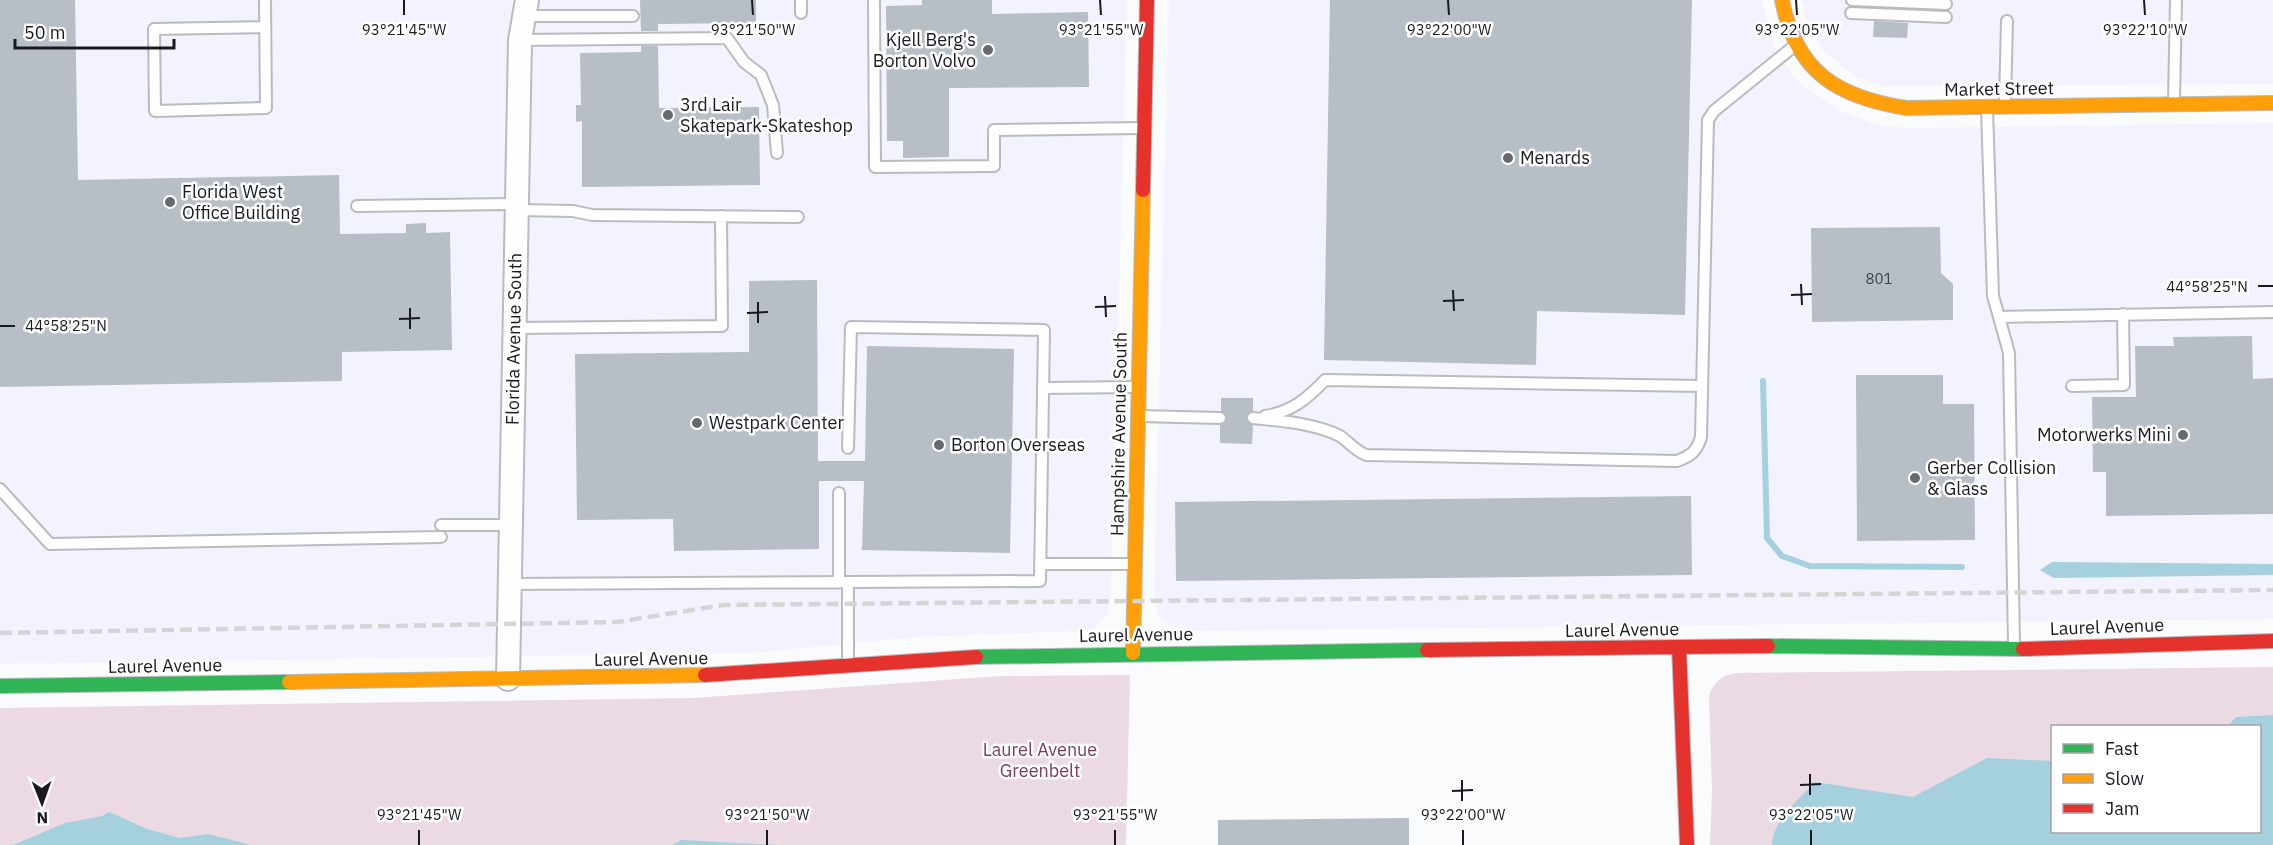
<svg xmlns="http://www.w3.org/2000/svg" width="2273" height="845" font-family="'IBM Plex Sans',sans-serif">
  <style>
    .built { fill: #f2f3fe }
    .green { fill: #ebdae4; fill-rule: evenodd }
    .water { fill: #a5d0de }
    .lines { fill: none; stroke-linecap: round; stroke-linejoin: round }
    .stream { stroke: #a5d0de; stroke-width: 6 }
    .building { fill: #b7bec6 }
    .lane-casing { stroke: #babbbf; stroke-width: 14 }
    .street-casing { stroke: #babbbf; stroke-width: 26 }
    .fast-casing { stroke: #babbbf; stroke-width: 16 }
    .slow-casing { stroke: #babbbf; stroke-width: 16 }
    .jam-casing { stroke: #babbbf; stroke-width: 16 }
    .lane { stroke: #fefeff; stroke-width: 10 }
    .street { stroke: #fefeff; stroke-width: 22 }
    .fast { stroke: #30b455; stroke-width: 14 }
    .slow { stroke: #ff9f0a; stroke-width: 14 }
    .jam { stroke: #e5322d; stroke-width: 14 }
    .rail { stroke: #d5d5d6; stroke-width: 4.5; stroke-dasharray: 12 6; stroke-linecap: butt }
    .ticks { fill: none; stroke: #191a21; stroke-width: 2 }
    .poi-dot { fill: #68696e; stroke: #fff; stroke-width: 2 }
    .labels { text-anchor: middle; stroke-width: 5; stroke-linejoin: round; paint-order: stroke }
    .number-label { font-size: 15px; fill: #40434a }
    .poi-label { font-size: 18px; fill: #191a21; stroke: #fff; text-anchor: start }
    .street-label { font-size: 18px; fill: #191a21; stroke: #fff }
    .park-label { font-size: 18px; fill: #7a3c5e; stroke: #fff }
    .ticks-label { font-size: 15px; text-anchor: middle; fill: #191a21; stroke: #fff; stroke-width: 5; stroke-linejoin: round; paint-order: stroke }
  </style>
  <rect width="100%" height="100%" fill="#fafbfd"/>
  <path class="built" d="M0,0h1127l-16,589 -3,24 -14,15 -13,3 -163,6 -166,16 -752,11z
    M1169,0h593l11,44 11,20 16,19 34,25 39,16 34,4 366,-5v496l-1079,12 -24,-5 -13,-13 -3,-22z
    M1802,0h471v84l-389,2 -28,-9 -33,-27 -15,-22z"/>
  <path class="green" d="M2273,667v178h-563l2,-55 -3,-95c6,-14 12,-19 27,-22zM2052,726h208v106h-208z
    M1130,675l-4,170h-1126v-137l693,-10 308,-22z"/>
  <path class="water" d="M2052,562l221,2v11l-219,3 -14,-8z
    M2273,715v130h-501c1,-26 27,-45 43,-63l98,15 74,-39 65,3v71h208v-106h-32l8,-9z
    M109,812l38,17 33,9 28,-4 43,11h-238l52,-22 37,-7z
    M681,840l100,5h-109z"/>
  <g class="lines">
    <path class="stream" d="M1763,381l4,157 15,18 28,10 152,1"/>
  </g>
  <path class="building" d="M0,0h75l3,180 261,-5 1,59 66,-1v-9l20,-1v10l24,-1 2,118 -110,2v29l-342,6z
    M640,0h116v23l-98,1v7h-17z
    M922,0h70v14l96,-2 1,75 -140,1v69l-46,1v-17h-16l-1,-135 36,-1z
    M1330,0h362l-7,315 -148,-4 -1,54 -212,-5z
    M1874,21l34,2 -1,15 -34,-1z
    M641,46h17l1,62 100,-1 1,78 -178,2v-66l-6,1v-17h5l-1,-52 61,-1z
    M1940,227l1,46 12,11v36l-141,2 -1,-94z
    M817,280l1,181h47l2,-115 147,3 -4,204 -148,-3 2,-69h-45v68l-145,2 -1,-32 -96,1 -2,-166 174,-2v-71z
    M2252,336l1,43 20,-1v136l-167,2v-44h-13l-1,-75h44l-1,-51h39l-1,-9z
    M1856,375h87v29h31l1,136 -118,1z
    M1221,398h32v13l-7,7 7,7 -1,19 -32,-1v-18l6,-3 1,-4 -6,-7z
    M1691,496l1,79 -516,6 -1,-79z
    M1409,818v27h-191v-25z"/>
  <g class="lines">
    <g class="lane-casing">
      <path id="lane" d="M801,0v13
        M874,0l1,167 119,-1v-36l147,-2
        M1852,0l94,4
        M1851,13l95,4
        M524,16h109
        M265,27l-111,2 1,82 111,-3 -1,-108
        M520,40l207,-2 17,24 17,13 12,30 4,48
        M2174,101l2,-101
        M2005,103l2,-82
        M1987,109l6,187 6,21 274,-5
        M357,206l160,-2
        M517,210l56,1 19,4 206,2
        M1999,317l10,36 5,292
        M515,328l207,-2 -1,-110
        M2072,386l52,-1 -1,-71
        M1043,388l94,-1
        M1140,416l80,2
        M1265,416c26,-4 42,-17 60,-36l377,6
        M1253,418c27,3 62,5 87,18 9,6 13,13 26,19l311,6c14,-5 20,-10 24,-24l7,-317 6,-9 79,-64
        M0,489l50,55 391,-7
        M441,525h69
        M1040,564h93
        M839,582v-89
        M848,582v83
        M509,584l531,-3 4,-251 -193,-3 -3,121"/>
    </g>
    <g class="street-casing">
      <path id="street" d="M508,679l12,-639 7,-40"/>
    </g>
    <g class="fast-casing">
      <path id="fast" d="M1768,646l255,3
        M976,657l451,-7
        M0,686l289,-4"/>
    </g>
    <g class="slow-casing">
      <path id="slow" d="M1782,0c14,72 55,97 124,108l367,-5
        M1133,653l10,-463
        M289,682l416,-7"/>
    </g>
    <g class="jam-casing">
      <path id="jam" d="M1143,190l4,-190
        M1679,647l8,198
        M2023,649l250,-8
        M1427,650l341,-4
        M705,675l271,-18"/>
    </g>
    <use href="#lane" class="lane"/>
    <use href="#street" class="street"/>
    <use href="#fast" class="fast"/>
    <use href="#slow" class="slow"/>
    <use href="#jam" class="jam"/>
    <path class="rail" d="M0,633l617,-11 106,-17 1550,-15"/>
  </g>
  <path class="ticks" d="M404,0v15M752,0l1,15M1100,0l1,15M1448,0l1,15M1796,0l1,15M2144,0l1,15M1801,284l1,21M2258,286h15M1453,290l1,21M1791,295l21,-1M1105,296l1,21M1443,301l21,-1M758,302v21M1095,307l21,-1M410,308v21M747,313l21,-1M399,319l21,-1M0,326h15M1810,774v21M1462,780v21M1800,785l21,-1M1452,791l21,-1M419,830v15M767,830v15M1115,830v15M1463,830v15M1811,830v15"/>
  <g class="poi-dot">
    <circle cx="988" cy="50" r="6"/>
    <circle cx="668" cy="115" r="6"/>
    <circle cx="1508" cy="158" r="6"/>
    <circle cx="170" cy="202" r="6"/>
    <circle cx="697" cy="423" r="6"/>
    <circle cx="2183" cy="435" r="6"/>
    <circle cx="939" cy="445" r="6"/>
    <circle cx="1915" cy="478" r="6"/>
  </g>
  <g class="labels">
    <g class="number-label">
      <text x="1879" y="284">801</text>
    </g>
    <g class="poi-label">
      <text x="976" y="46" text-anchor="end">Kjell Berg's<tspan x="976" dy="21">Borton Volvo</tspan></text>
      <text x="680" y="111">3rd Lair<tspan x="680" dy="21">Skatepark-Skateshop</tspan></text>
      <text x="1520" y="164">Menards</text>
      <text x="182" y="198">Florida West<tspan x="182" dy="21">Office Building</tspan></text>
      <text x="709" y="429">Westpark Center</text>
      <text x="2171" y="441" text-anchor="end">Motorwerks Mini</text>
      <text x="951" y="451">Borton Overseas</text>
      <text x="1927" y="474">Gerber Collision<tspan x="1927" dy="21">&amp; Glass</tspan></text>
    </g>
    <g class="street-label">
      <text transform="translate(1999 89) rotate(-1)" y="6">Market Street</text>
      <text transform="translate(514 339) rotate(-89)" y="6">Florida Avenue South</text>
      <text transform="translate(1119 434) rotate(-89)" y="6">Hampshire Avenue South</text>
      <text transform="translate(2107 627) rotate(-2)" y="6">Laurel Avenue</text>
      <text transform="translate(1622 630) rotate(-1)" y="6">Laurel Avenue</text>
      <text transform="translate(1136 635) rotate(-1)" y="6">Laurel Avenue</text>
      <text transform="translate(651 659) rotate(-1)" y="6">Laurel Avenue</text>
      <text transform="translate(165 666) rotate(-1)" y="6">Laurel Avenue</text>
    </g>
    <g class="park-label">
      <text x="1040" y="756">Laurel Avenue<tspan x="1040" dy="21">Greenbelt</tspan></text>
    </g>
  </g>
  <g class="ticks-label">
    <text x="404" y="35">93°21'45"W</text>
    <text x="753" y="35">93°21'50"W</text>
    <text x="1101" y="35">93°21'55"W</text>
    <text x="1449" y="35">93°22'00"W</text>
    <text x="1797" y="35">93°22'05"W</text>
    <text x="2145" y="35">93°22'10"W</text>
    <text x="2207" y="292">44°58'25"N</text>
    <text x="66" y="331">44°58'25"N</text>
    <text x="419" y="820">93°21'45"W</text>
    <text x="767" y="820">93°21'50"W</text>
    <text x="1115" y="820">93°21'55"W</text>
    <text x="1463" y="820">93°22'00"W</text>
    <text x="1811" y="820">93°22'05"W</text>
  </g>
  <rect x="2051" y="725" width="210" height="108" fill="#ffffff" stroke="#a3a3a6" stroke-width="1.5"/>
  <rect x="2063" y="744" width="30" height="9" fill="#30b455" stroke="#a3a3a6" stroke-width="1.5"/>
  <text x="2105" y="755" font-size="18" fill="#191a21">Fast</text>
  <rect x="2063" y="774" width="30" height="9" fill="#ff9f0a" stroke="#a3a3a6" stroke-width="1.5"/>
  <text x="2105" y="785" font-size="18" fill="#191a21">Slow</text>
  <rect x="2063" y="804" width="30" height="9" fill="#e5322d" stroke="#a3a3a6" stroke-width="1.5"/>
  <text x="2105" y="815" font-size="18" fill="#191a21">Jam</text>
  <g transform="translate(42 803) rotate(179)" stroke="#ffffff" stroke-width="4.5" paint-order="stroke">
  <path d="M0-4.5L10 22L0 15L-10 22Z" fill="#191a21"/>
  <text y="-9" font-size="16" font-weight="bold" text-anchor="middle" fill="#191a21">N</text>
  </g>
  <path d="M15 39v9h159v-9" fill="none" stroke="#191a21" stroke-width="3"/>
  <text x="24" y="39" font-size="18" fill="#191a21" stroke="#ffffff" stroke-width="4.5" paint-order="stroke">50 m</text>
</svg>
